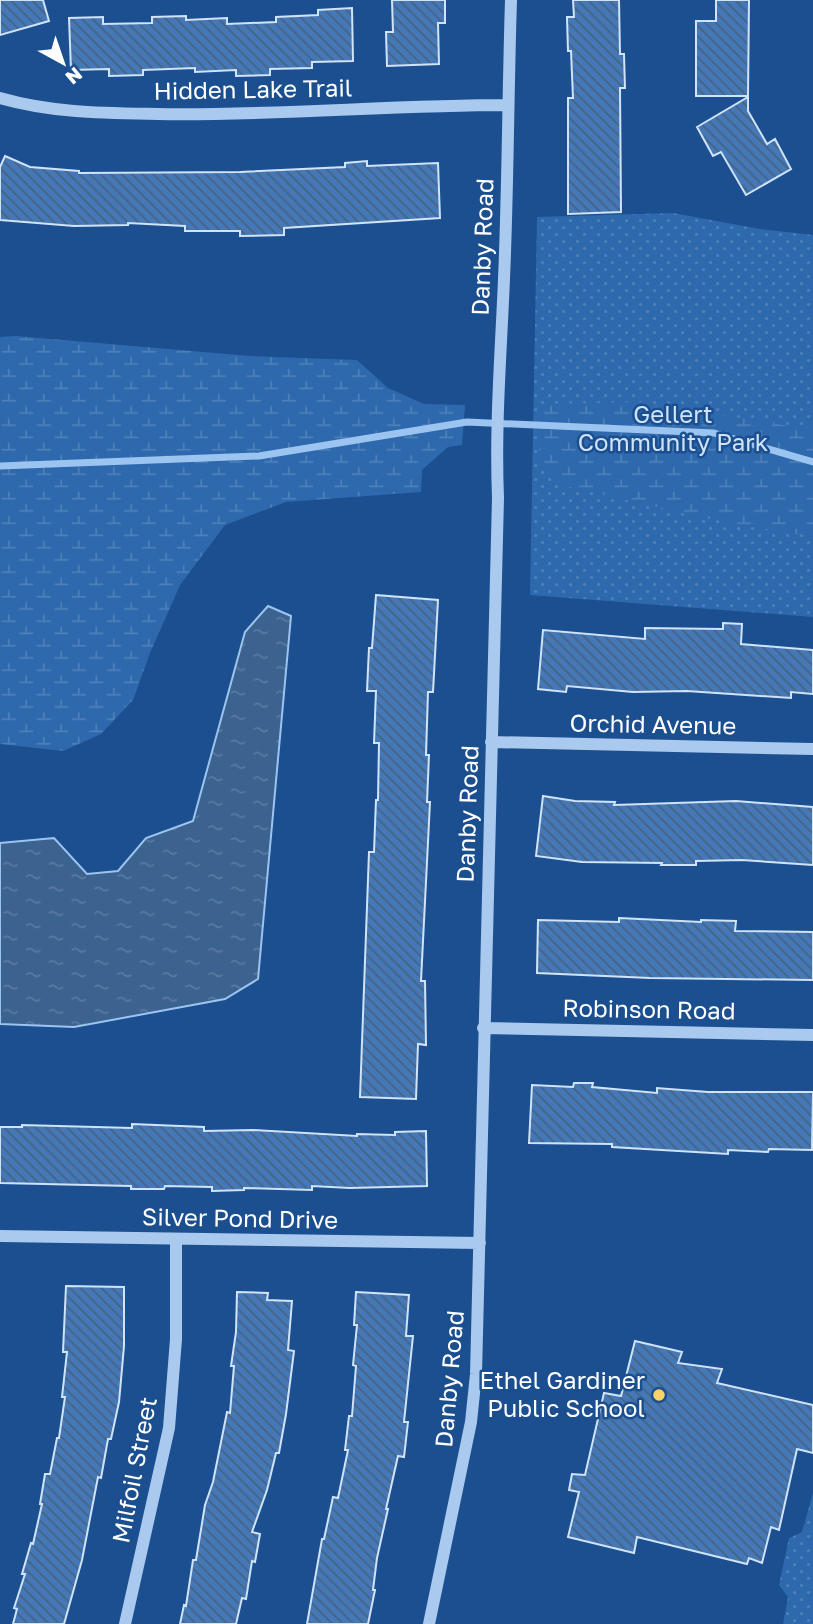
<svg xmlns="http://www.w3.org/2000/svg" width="813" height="1624" font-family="'Golos Text',sans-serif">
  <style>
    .grass { fill: url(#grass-dots) }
    .wetland { fill: url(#wetland-marsh) }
    .water { fill: url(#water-ripples); stroke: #9cc4f0; stroke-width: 2 }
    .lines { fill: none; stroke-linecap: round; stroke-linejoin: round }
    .stream { stroke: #9cc4f0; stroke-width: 7 }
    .building { fill: url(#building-back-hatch); stroke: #cfe3fa; stroke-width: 2 }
    .minor { stroke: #a9c9ee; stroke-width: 12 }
    .poi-dot { fill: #ffd166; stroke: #1b4f8f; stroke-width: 2.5 }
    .labels { text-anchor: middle; stroke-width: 5; stroke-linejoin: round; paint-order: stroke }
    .street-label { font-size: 24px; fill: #fff; stroke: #1b4f8f }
    .park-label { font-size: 24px; fill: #cfe3fa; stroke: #1b4f8f }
    .poi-label { font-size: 24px; fill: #fff; stroke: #1b4f8f; text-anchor: end }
  </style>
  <defs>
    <pattern id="grass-dots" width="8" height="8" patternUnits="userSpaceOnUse" patternTransform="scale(1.75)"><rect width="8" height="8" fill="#2e69ad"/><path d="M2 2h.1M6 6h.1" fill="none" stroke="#4d80b9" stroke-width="1.8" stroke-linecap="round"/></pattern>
    <pattern id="wetland-marsh" width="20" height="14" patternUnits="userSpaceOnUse" patternTransform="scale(1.75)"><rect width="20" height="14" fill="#2e69ad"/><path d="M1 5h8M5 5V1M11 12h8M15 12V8" fill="none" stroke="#4d80b9"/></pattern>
    <pattern id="water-ripples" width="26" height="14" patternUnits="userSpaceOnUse" patternTransform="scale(1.75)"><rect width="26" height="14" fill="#3c6290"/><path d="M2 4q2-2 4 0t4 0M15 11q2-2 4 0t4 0" fill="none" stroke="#597aa1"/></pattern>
    <pattern id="building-back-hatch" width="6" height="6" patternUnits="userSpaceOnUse" patternTransform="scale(1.75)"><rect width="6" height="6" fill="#4478b7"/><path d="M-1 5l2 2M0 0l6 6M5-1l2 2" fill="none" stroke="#486282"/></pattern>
  </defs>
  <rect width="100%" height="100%" fill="#1b4f8f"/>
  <path class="grass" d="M673,213l87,16 53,6v382l-283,-22 7,-378z
    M813,1493v131h-30l5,-27 -9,-12 10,-47 13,-6z"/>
  <path class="wetland" d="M16,336l234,20 107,4 31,28 36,16 41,1 -3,40 -14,2 -26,23 -1,22 -135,10 -61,23 -45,60 -30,68 -17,47 -32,34 -38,17 -63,-7v-407z
    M643,402l170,28v107l-104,-18 -148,-34 -22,-24v-57z"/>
  <path class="water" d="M268,606l23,10 -33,363 -33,20 -151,28 -74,-3v-181l54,-5 33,36 31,-3 28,-33 47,-17 52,-189z"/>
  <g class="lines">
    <path class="stream" d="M0,466l259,-10 208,-34 247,11 99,29"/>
  </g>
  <path class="building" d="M0,0h43l6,21 -49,14z
    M392,0h53v23h-7l1,41 -52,2 -1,-34h7z
    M573,0h46l1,54h4l1,34h-5l1,124 -53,2v-116h5l-2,-47h-3l-1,-34h7z
    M716,0h33l-1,96h-52v-75h20z
    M352,8l1,53 -41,1v6l-42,1v6l-34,1v-6l-41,2v-4l-52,2v5l-34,1v-7l-38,1 -2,-52 34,-1v7l49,-1v-6l34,-1v4l41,-2v6l49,-2v-5l42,-2v-5z
    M748,97v14l19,33 8,-5 16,30 -45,26 -25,-43 -8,4 -16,-29z
    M5,156l25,11 49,4v2l161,-1 105,-5v-4l22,-2v5l71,-3 2,55 -156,10v7l-44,1v-5h-55v-5l-57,-3v2l-54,1 -74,-6v-53z
    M376,595l62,5 -5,92h-5l-2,63h3l-2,47h3l-9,179h4l1,64 -8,-1 -2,55 -56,-2 9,-245h5l2,-52h2l1,-57h-5l2,-52h-9l2,-43h3z
    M723,623l19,1 -1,20 72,6v44l-22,-2v6l-104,-7 -54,1 -66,-6 -1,6 -28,-3 5,-59 102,9v-11l78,1z
    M543,796l32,5 40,1 -1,3 122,-4 77,6v58l-71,-5 -46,1v4h-35l1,-2 -80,-1 -46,-6z
    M619,918l82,4v-2l35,1 -1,10 78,1v48l-163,-2 -113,-5 1,-53 81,2z
    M574,1083h19l-1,4 65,6v-5l51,4h105l-1,58 -43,-1 -1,3 -40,-2v4l-116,-7v-3l-83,-1 3,-58 41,2z
    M132,1124l72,3v4l49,-1 104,6v-2l38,1v-3l31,-1 1,55 -77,2 -38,-2v4l-68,-2v2l-32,1v-4l-47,-1 -1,3h-33v-3l-131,-3v-56h22v-2l110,3z
    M66,1286l58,1v59l-5,56 -8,37h-3l-7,39 -3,-1 -16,83 -18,64h-51l4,-15 -3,-1 11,-34h-3l9,-31 2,1 9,-40h-2l5,-30h5l7,-36h2l6,-41h-3l5,-45h-4z
    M237,1292l31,1 -1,7 25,1 -4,49 6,1 -8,63 -7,39h-3l-9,37 -15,42 8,2 -5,28 -3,-1 -6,38 -4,-1 -6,26h-56l4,-19 2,1 7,-46h3l9,-55 8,-23 14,-70 3,1 4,-47h-3l5,-34z
    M356,1292l53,3 -3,41h7l-9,86h4l-4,35 -6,-1 -12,53h2l-11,49 -4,32h2l-7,34h-61l15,-85h2l9,-42 5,1 10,-48h-3l4,-34h3l4,-50 -3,-1 4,-40h-3z
    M635,1341l47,11 -4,11 44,6 -5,14 96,22v48l-16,-4 -18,81 -8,-3 -9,36 -13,-5 -2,6 -110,-27 -3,16 -66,-16 11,-45 -10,-2 3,-16 13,1 19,-82 17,3z"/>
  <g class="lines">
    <path class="minor" d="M0,98c52,15 104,15 158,16 117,2 233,-9 350,-9
      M491,742l322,7
      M483,1028l330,7
      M0,1236l480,7
      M125,1624l44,-196 7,-89v-100
      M429,1624l42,-202 5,-48 22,-876c-3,-74 3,-146 6,-219 4,-93 4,-186 7,-279"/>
  </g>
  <circle class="poi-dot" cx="659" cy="1395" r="7"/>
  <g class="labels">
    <g class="street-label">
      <text transform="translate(253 90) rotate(-1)" y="8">Hidden Lake Trail</text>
      <text transform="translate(483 247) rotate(-88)" y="8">Danby Road</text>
      <text transform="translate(653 725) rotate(1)" y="8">Orchid Avenue</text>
      <text transform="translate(468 814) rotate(-88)" y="8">Danby Road</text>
      <text transform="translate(649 1010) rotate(1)" y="8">Robinson Road</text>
      <text transform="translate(240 1219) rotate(1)" y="8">Silver Pond Drive</text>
      <text transform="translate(450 1379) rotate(-85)" y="8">Danby Road</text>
      <text transform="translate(135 1470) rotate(-79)" y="8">Milfoil Street</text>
    </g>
    <g class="park-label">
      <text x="673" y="423">Gellert<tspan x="673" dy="28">Community Park</tspan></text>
    </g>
    <g class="poi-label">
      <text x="645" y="1389">Ethel Gardiner<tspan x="645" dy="28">Public School</tspan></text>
    </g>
  </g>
  <g transform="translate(63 63) rotate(140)" stroke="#1b4f8f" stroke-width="5" paint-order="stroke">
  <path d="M0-5L12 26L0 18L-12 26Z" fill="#ffffff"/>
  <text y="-10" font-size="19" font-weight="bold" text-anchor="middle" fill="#ffffff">N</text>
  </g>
</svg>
